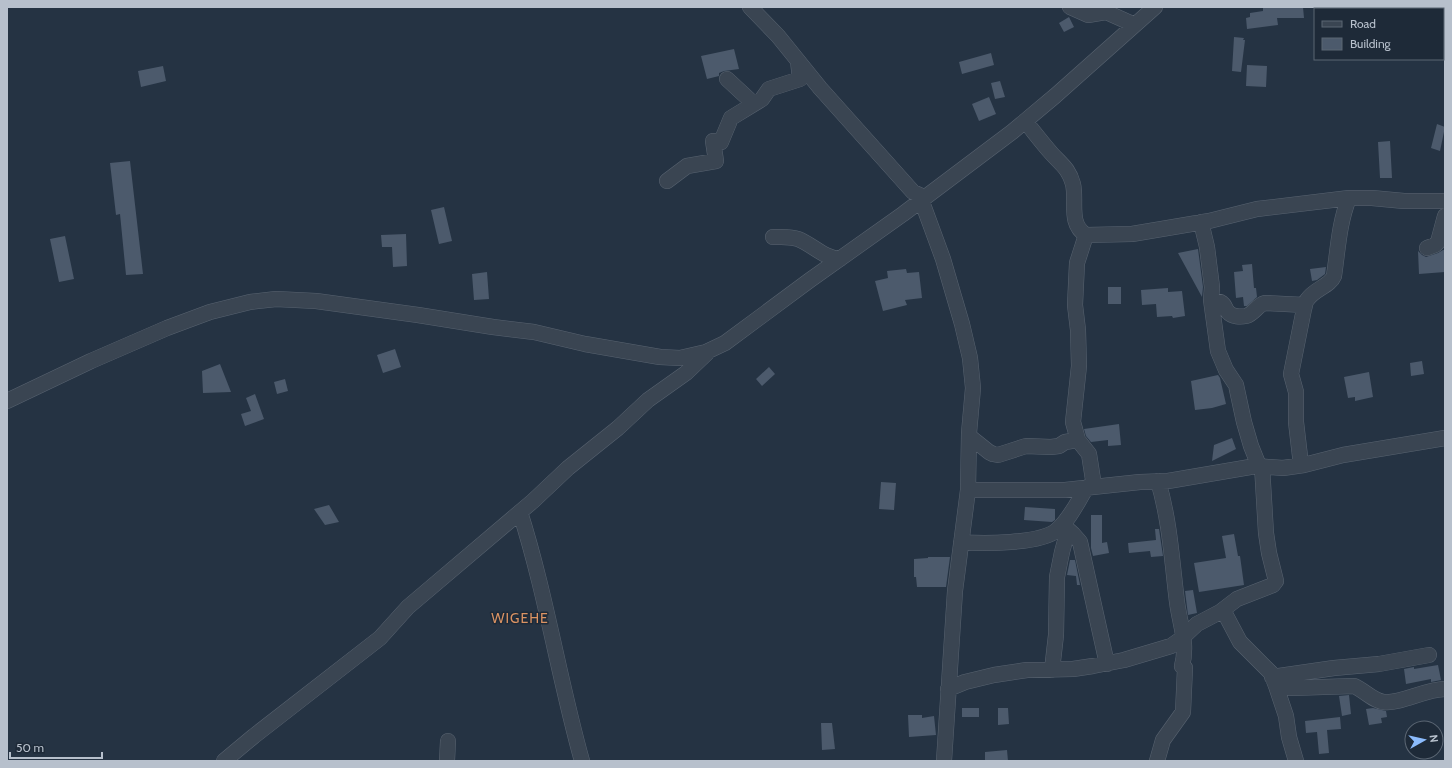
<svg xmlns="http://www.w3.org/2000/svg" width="1452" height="768" font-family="Cabin,sans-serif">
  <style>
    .building { fill: #4c5a6c }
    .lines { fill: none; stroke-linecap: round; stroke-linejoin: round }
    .minor-casing { stroke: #586370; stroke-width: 16 }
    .minor { stroke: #3a4552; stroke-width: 15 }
    .labels { text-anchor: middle; stroke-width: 3; stroke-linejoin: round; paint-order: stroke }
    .quarter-label { font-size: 14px; letter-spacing: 1px; fill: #db9363; stroke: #1e2a38 }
  </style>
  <rect width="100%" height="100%" fill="#253343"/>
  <path class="building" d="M1263,7h40l1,11h-27l1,7 -31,4 -1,-11 4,-1v-4l13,-2z
    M1069,17l5,10 -10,5 -5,-9z
    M1234,37l10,1 -1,2h2l-4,32 -9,-1z
    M734,49l5,20 -15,2 -5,2v3l-12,3 -6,-23z
    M991,53l3,12 -32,9 -3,-12z
    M1247,65l20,1 -1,21 -20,-1z
    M163,66l3,15 -25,6 -3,-16z
    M1000,81l5,16 -10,2 -4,-16z
    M989,97l7,17 -17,7 -7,-17z
    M1437,124l8,3 -5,24 -9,-3z
    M1390,141l2,37h-12l-2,-36z
    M130,161l13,113 -17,1 -6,-61 -4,1 -6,-52z
    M444,207l8,34 -13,3 -8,-34z
    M406,234l1,32 -14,1 -1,-20h-10l-1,-12z
    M65,236l9,43 -15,3 -9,-43z
    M1198,249l5,38 -1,10 -24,-44z
    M1443,250h2v22l-26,2 -1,-23 4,4 4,2 12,-4z
    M1252,264l2,24h2l1,9 -10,9h-3l-1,-9 -7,1 -2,-26 9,-1 -1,-6z
    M1326,267l-1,7 -8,6 -5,1 -2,-12z
    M906,269l1,4 12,-1 3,26 -17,2 2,5 -24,6 -8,-30 13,-3 -1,-7z
    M487,272l2,27 -15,1 -2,-26z
    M1108,287h13v17h-13z
    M1168,288v4l14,-1 3,25 -12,2 -1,-2 -15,1 -1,-13 -14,1 -1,-15z
    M395,349l6,18 -18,6 -6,-18z
    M1422,361l2,13 -13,2 -1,-13z
    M220,364l11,28 -28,1 -1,-22z
    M769,367l6,7 -13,12 -6,-7z
    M1369,372l4,25 -18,4v-4l-7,1 -4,-21z
    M1218,375l2,3 6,26 -14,4 -17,2 -4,-29z
    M285,379l3,12 -11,3 -3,-12z
    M255,394l9,25 -19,7 -4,-12 10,-3 -5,-13z
    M1119,424l2,21 -13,1v-6l-17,2 -5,-6 -2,-7z
    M1232,438l4,11 -24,12 2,-16z
    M881,482l15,1 -2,27 -15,-1z
    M329,505l10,17 -14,3 -11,-16z
    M1025,507l30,2v11l-3,2 -28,-2z
    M1091,515h11v28l5,-1 2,11 -16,3 -2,-8z
    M1155,529h4l4,27 -12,1 -1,-6 -21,2 -1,-10 28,-3z
    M1234,534l4,22h2l4,29 -45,7 -5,-29 32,-5 -4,-22z
    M928,557h22l-4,30h-29l-1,-10h-2v-18l14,-1z
    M1070,560h5l5,25h-3l-1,-9 -9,-1z
    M1193,590l4,23 -9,2 -3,-24z
    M1438,665l3,15 -10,2v-3l-25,5 -2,-15 10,-2v2z
    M1349,695l2,19 -9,2 -3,-20z
    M962,708h17v9h-17z
    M998,708h10l1,16 -11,1z
    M1373,708l13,3 1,6 -6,1 1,5 -13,2 -3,-16z
    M908,715h14v3l12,-2 2,19 -27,2z
    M1340,717l1,12 -14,1 2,23 -10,1 -2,-22 -11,1 -1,-12z
    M821,723h11l3,26 -13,1z
    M1007,750l1,11h-23v-9z"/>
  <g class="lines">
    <g class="minor-casing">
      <path id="minor" d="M750,7l28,29 42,52 93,104 11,5
        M1070,7l18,8 18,-3
        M1102,7l4,5 29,13
        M727,79l27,25
        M1025,121c9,11 18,23 27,33 10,11 17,15 21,30 4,17 -5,40 13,51l46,-1 77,-13 48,-12 92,-11h23l32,3h41
        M667,181l20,-15 29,-5 -3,-20 8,1 10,-24 31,-19 7,-10 31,-10 -2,-18
        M921,199l22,60 19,65 8,34 3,30 -4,45 -1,57 -13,101 -11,170
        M1201,222l6,25 5,40 -1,13 7,51 8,19 10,15 8,37 7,24 8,20
        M1086,235l-9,28 -2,42 3,25 1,36 -6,56 5,18 11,14 5,32
        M773,237c8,0 17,-1 25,2 15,6 26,19 42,20
        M1427,248l8,-3 3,-3 7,-26
        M1211,301c4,0 9,-1 12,3 2,2 3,6 5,8 4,5 13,5 18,4 8,-2 11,-11 19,-13l40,2
        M7,401l84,-40 76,-33 43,-16 40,-10 26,-3 40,2 102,14 75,12 41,5 51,12 75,13 20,1 26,-6 19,-9 85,-63 93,-66 109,-82 43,-36 100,-89
        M969,436l20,16 4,2 5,1 28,-9 25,1 8,-1 6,-4 13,-2
        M1301,465l-5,-43v-30l-5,-18 13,-65c1,-2 1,-7 3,-9 7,-11 23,-14 27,-24 4,-27 5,-53 15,-78
        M968,490h97l75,-8 28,-1 88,-15 27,2 21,-3 39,-10 102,-17
        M520,512c26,82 39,167 62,249
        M1063,525l10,9 7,8 27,122
        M961,542c21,2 80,2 96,-12 13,-11 21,-29 30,-43
        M1223,610l17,32 31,31 5,13 10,30 3,21 7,24
        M1052,670l4,-35 1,-58 5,-25 6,-22
        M1272,677l62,-9 45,-4 50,-9
        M1276,686l16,2 62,-2c10,4 19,15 30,16 16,2 42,-13 61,-13
        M948,689l17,-7 29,-7 33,-5 46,-1 20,-3 31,-6 47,-14 10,-7 16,-15 23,-12 17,-13 36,-14 3,-4 -7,-28 -3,-20 -4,-67
        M224,761l30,-25 126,-98 28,-31 125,-106 35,-33 50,-40 30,-28 38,-27 21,-20
        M447,761l1,-20
        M1157,761l6,-21 20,-28 2,-44 -3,-2c6,-23 -2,-41 -5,-64 -5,-40 -7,-81 -19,-121"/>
    </g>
    <use href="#minor" class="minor"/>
  </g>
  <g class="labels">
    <g class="quarter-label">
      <text x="520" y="623">WIGEHE</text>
    </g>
  </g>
  <rect width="1452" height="768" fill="none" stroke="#b7c0cc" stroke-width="16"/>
  <rect x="1314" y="8" width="130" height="52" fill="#1e2a38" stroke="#5b6673"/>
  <rect x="1322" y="21" width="20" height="6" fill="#3a4552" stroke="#5b6673"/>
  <text x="1350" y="28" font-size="12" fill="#b7c0cc">Road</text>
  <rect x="1322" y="38" width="20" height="12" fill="#4c5a6c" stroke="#5b6673"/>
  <text x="1350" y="48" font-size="12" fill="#b7c0cc">Building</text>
  <g transform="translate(1424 740) rotate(82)"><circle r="19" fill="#1e2a38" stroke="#5b6673"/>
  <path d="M0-3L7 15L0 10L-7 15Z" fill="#8bbbfc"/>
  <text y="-6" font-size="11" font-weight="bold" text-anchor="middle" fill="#b7c0cc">N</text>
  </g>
  <path d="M10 752v6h92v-6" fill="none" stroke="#b7c0cc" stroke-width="2"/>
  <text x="16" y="752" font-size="12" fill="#b7c0cc" stroke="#1e2a38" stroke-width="3" paint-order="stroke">50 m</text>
</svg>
